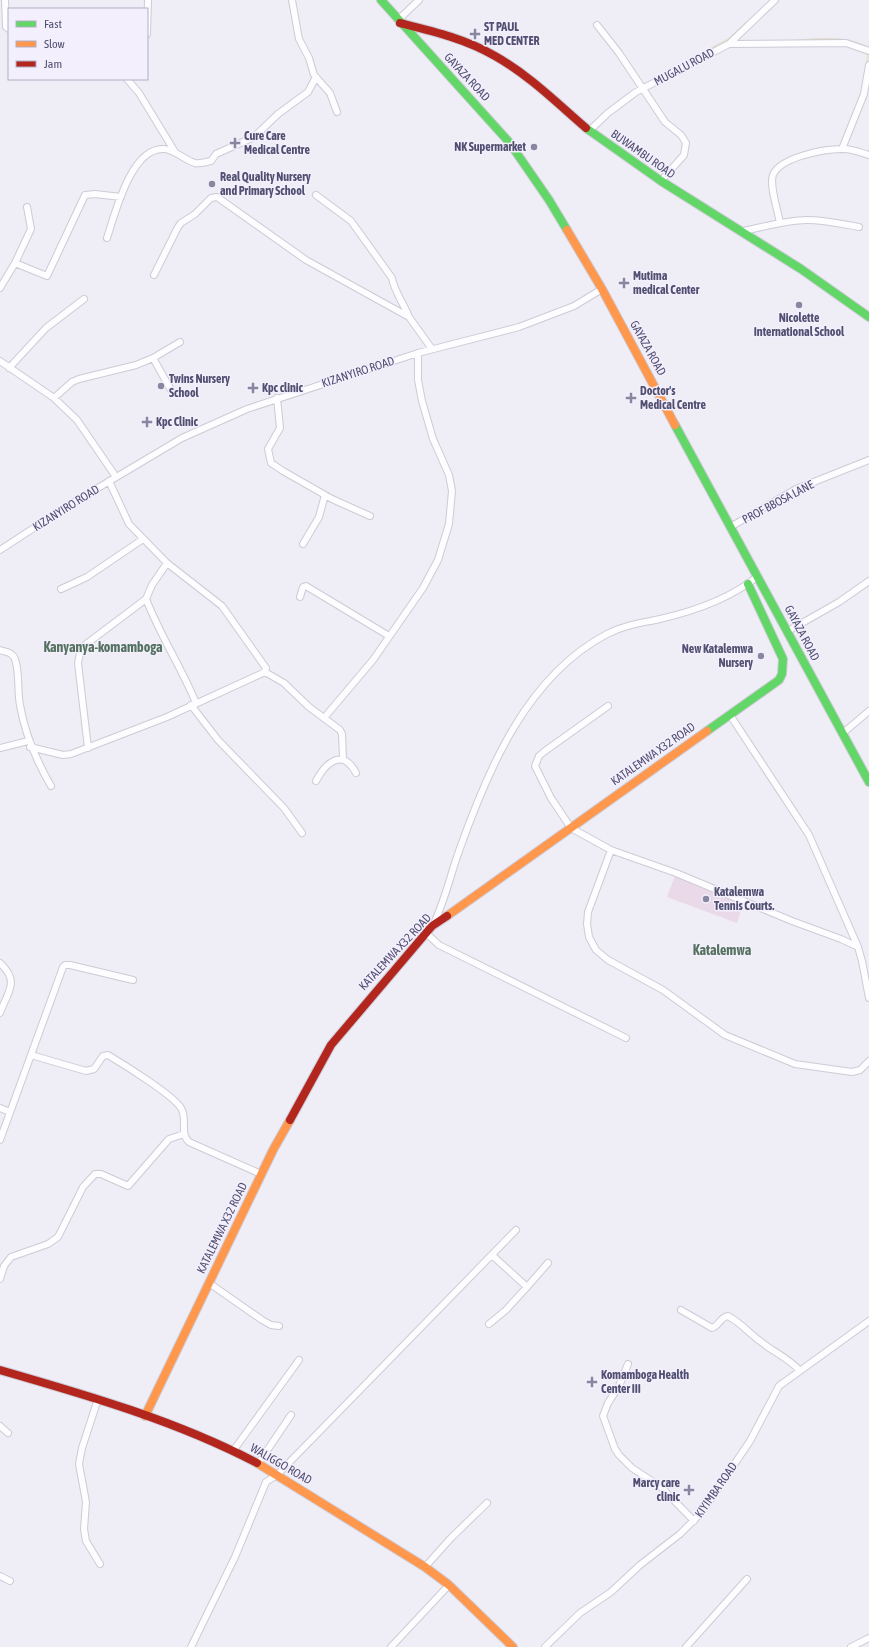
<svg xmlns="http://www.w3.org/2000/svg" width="869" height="1647" font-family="'Asap Condensed',sans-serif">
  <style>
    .green { fill: #ead9e9 }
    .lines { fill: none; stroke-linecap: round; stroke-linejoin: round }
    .stream { stroke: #e5e0d0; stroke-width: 2 }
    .street-casing { stroke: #cdcbd5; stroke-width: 8 }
    .fast-casing { stroke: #cdcbd6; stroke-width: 10 }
    .slow-casing { stroke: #cdcbd6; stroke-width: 10 }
    .jam-casing { stroke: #cdcbd6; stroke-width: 10 }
    .street { stroke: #fdfcfe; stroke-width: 6 }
    .fast { stroke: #63d668; stroke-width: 8 }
    .slow { stroke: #ff974d; stroke-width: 8 }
    .jam { stroke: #b3261e; stroke-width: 8 }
    .poi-dot { fill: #8887a0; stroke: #f3effd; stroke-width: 1.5 }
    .labels { text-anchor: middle; stroke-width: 3; stroke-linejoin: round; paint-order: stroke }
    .poi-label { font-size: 12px; font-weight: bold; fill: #515071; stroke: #f3effd; text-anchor: start }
    .street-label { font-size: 12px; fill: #515071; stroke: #f3effd }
    .quarter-label { font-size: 14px; font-weight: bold; fill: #557260; stroke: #f3effd }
  </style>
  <rect width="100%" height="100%" fill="#efedf6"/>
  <path class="green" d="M676,873l68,29 -7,21 -70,-26z"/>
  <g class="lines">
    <path class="stream" d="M794,41c26,-2 51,-6 75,7
      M866,52l2,3 -1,10
      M686,62l43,-23 17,-16"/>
    <g class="street-casing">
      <path id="street" d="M5,0l1,27 3,2
        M292,0l7,39 10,19 5,17 16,18 7,19
        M398,20l21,-20
        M597,25l22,28 46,69 16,13 5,8 -2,12 -23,26
        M147,34l1,-34
        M729,44l117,-1 23,8
        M127,79l12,14 36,59
        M589,131l19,-18 28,-21 93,-48 46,-44
        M842,149l22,-55 5,-29
        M316,195l35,26 41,57c2,13 12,26 17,39
        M780,223c-2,-12 -11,-38 -7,-48 7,-18 52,-26 69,-26 9,-1 19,4 27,6
        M743,231c21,-4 43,-11 64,-11 18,0 35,4 52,7
        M107,238c8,-24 24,-91 57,-89 12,1 20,11 31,14 5,1 11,-1 16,-2l5,-7 38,-17 24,-23 30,-22 8,-15
        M15,263l32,13 38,-81 10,-1 26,3
        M154,275l24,-48 3,-4 14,-9 16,-16 6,-1 89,63 103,57 23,32
        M0,288l15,-25 16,-34 -4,-22
        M153,358l18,32
        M0,361l54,37 23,22 39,57
        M9,368l37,-40 38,-29
        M54,398l18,-16 7,-3 57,-14 17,-7 27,-16
        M277,398l3,30 -12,21 3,14 12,8 49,28 38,17
        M109,481l20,43 38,39 55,43 44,62 -1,4
        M732,526l64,-37 73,-29
        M303,544l16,-27 6,-22
        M0,550l66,-43 116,-69 65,-29 171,-56 101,-26 55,-21 28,-17
        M61,589l26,-12 56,-38
        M300,597l3,-10 3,-1 83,50
        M146,599c14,36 35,68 50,104
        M788,631l51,-29 30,-21
        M0,650c6,2 12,2 15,9 5,15 2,31 5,46 5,30 16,55 31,81
        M265,672l19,11 25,24 31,23 2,4 1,25
        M191,705l27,35 66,68 18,25
        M608,706l-63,45 -6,5 -4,10 16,32 20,30 40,22 65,23 116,48 49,18 17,8 4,14 7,37
        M730,715l79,120 49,112
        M324,718l49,-58 50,-72 15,-28 11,-36 3,-33 -3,-16 -16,-36 -11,-38 -4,-21v-27
        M843,733l26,-22
        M30,747l33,8 8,-1 96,-37 98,-45
        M0,748l28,-7
        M88,748l-10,-85 3,-15 65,-49 6,-14 15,-22
        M316,781c10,-19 27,-33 40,-8
        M611,850l-23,62 -1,12 2,13 7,13 12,10 55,30 62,45 70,29 57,8 8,-2 9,-9
        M433,925c12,-24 17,-49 26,-74 29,-82 68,-175 148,-217 17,-9 35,-11 53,-15 35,-8 70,-20 98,-43
        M426,933l13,12 187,93
        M0,963c20,19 8,28 0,50
        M31,1055l55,16 8,-2 9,-13 5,-1c15,9 65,40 73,53 7,11 -2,24 8,34l72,32
        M0,1108l10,4
        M0,1140l63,-173 2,-2h5l63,15
        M0,1279l4,-13 7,-9 37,-13 10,-7 25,-50 12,-13h6l27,12 41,-47 15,-5
        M209,1283l53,37 9,5 8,1
        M527,1287l21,-24
        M681,1310l31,18c7,-2 8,-11 16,-12 13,7 21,17 32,25 13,11 29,17 40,30
        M489,1324l17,-14 21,-23 -34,-31
        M628,1364l-9,22 -11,17 -5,13 12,33 4,6 13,13 29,19 33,34
        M98,1399l-16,49 -3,16 7,38 -2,27 2,12 14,23
        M0,1426l8,7
        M233,1451l66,-91
        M258,1464l33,-49
        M425,1567l26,-29 36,-35
        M0,1576l10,5
        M191,1647l44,-90 31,-75 11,-7 239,-245
        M391,1647l58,-62
        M545,1647l35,-34 31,-21 29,-27 40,-31 22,-22 48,-71 29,-55 90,-65
        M686,1647l61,-68
        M851,1647l18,-9"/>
    </g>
    <g class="fast-casing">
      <path id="fast" d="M381,0l128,142 40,58 18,30
        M586,128l75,53 140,88 68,48
        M675,425l194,357
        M707,731l72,-51 3,-6 1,-15 -35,-75"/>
    </g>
    <g class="slow-casing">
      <path id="slow" d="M567,230l35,59 73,136
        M447,916l260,-185
        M145,1416l128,-266 17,-30
        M257,1463l168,104 24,18 64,62"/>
    </g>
    <g class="jam-casing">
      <path id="jam" d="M400,23c32,8 66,16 95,33 34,19 62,47 91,72
        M290,1120l41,-75 101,-119 15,-10
        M0,1370c87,25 177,51 257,93"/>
    </g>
    <use href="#street" class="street"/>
    <use href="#fast" class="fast"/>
    <use href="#slow" class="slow"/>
    <use href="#jam" class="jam"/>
  </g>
  <g class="poi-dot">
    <path d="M473 28h4v4h4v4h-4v4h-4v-4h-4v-4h4z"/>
    <path d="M233 137h4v4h4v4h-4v4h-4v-4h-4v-4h4z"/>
    <circle cx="534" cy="147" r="4"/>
    <circle cx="212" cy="184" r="4"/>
    <path d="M622 277h4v4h4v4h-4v4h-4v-4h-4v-4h4z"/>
    <circle cx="799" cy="305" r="4"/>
    <circle cx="161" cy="386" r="4"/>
    <path d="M251 382h4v4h4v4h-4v4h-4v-4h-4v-4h4z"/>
    <path d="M629 392h4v4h4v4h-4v4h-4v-4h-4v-4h4z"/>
    <path d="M145 416h4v4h4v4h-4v4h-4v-4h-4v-4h4z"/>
    <circle cx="761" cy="656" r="4"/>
    <circle cx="706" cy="899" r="4"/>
    <path d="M590 1376h4v4h4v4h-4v4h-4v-4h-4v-4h4z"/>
    <path d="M687 1484h4v4h4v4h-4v4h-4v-4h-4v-4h4z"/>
  </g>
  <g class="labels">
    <g class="poi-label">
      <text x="484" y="31">ST PAUL<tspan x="484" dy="14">MED CENTER</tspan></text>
      <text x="244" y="140">Cure Care<tspan x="244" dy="14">Medical Centre</tspan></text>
      <text x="526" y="151" text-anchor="end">NK Supermarket</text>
      <text x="220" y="181">Real Quality Nursery<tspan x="220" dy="14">and Primary School</tspan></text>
      <text x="633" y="280">Mutima<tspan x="633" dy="14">medical Center</tspan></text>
      <text x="799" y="322" text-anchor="middle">Nicolette<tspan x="799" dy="14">International School</tspan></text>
      <text x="169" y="383">Twins Nursery<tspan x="169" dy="14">School</tspan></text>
      <text x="262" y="392">Kpc clinic</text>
      <text x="640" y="395">Doctor's<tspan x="640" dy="14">Medical Centre</tspan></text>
      <text x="156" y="426">Kpc Clinic</text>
      <text x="753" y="653" text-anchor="end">New Katalemwa<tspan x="753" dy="14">Nursery</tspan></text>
      <text x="714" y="896">Katalemwa<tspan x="714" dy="14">Tennis Courts.</tspan></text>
      <text x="601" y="1379">Komamboga Health<tspan x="601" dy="14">Center III</tspan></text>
      <text x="680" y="1487" text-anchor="end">Marcy care<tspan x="680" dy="14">clinic</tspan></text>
    </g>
    <g class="street-label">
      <text transform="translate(684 67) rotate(-28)" y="4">MUGALU ROAD</text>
      <text transform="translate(467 77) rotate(47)" y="4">GAYAZA ROAD</text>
      <text transform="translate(643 154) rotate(35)" y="4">BUWAMBU ROAD</text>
      <text transform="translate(648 348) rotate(61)" y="4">GAYAZA ROAD</text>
      <text transform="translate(358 372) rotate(-18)" y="4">KIZANYIRO ROAD</text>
      <text transform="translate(778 502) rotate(-28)" y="4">PROF BBOSA LANE</text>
      <text transform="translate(66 508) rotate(-32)" y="4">KIZANYIRO ROAD</text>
      <text transform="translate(802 633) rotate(62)" y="4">GAYAZA ROAD</text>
      <text transform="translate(653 754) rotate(-35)" y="4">KATALEMWA X32 ROAD</text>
      <text transform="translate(395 952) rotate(-47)" y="4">KATALEMWA X32 ROAD</text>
      <text transform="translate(222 1228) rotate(-64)" y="4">KATALEMWA X32 ROAD</text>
      <text transform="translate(281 1464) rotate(30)" y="4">WALIGGO ROAD</text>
      <text transform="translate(716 1490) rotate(-55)" y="4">KIYIMBA ROAD</text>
    </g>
    <g class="quarter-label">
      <text x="103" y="652">Kanyanya-komamboga</text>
      <text x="722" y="955">Katalemwa</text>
    </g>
  </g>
  <rect x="8" y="8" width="140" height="72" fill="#f3effd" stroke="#b2afc5"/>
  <rect x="16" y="21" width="20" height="6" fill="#63d668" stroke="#b2afc5"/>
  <text x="44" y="28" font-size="12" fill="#515071">Fast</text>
  <rect x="16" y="41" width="20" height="6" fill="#ff974d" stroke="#b2afc5"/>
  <text x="44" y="48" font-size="12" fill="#515071">Slow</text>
  <rect x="16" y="61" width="20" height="6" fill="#b3261e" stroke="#b2afc5"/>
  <text x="44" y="68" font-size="12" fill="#515071">Jam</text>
</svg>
